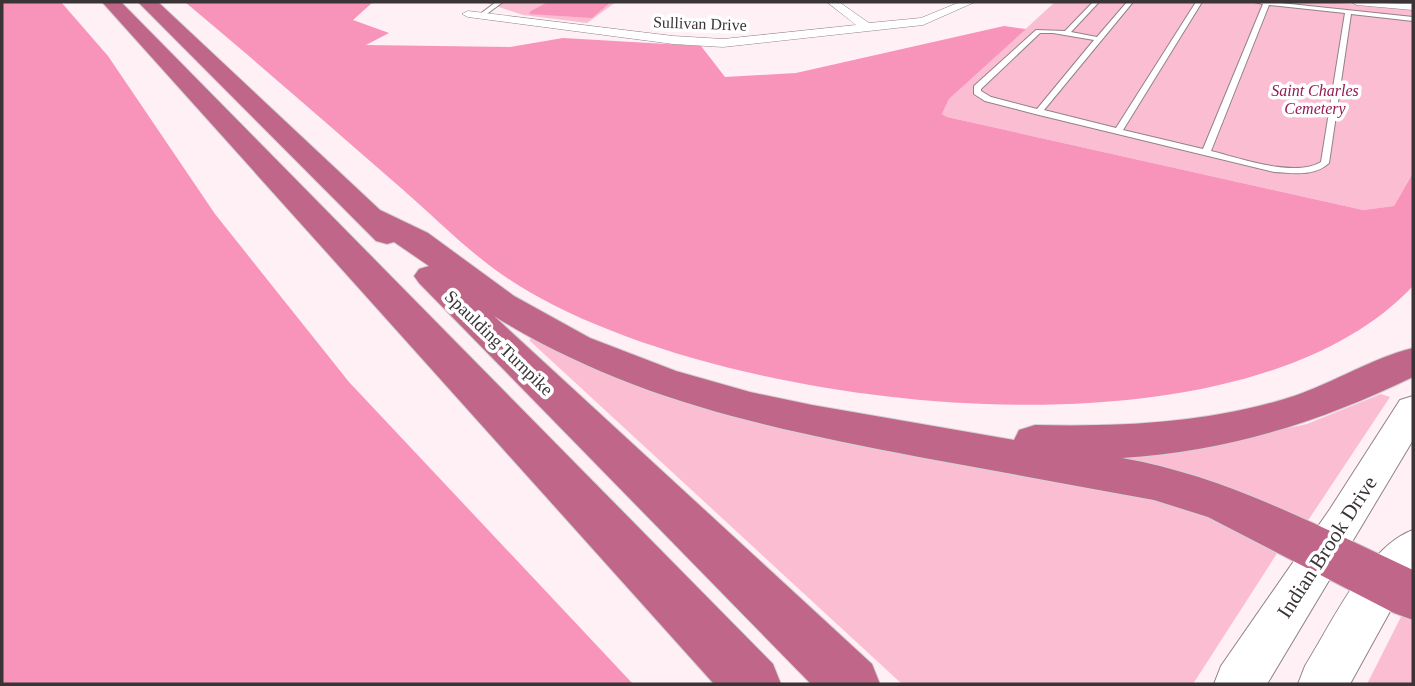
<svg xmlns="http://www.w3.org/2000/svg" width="1415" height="686" font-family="'Times New Roman',serif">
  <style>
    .green { fill: #fabdd2 }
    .forest { fill: #f893ba }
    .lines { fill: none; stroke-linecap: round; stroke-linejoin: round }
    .service-casing { stroke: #918287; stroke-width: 2 }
    .minor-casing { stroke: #918287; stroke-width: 1 }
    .secondary-casing { stroke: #918287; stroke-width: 2 }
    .motorway-casing { stroke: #d4d2d3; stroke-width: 2 }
    .service { fill: #fff; fill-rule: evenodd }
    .minor { fill: #fff; fill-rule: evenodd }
    .secondary { fill: #fff; fill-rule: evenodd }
    .motorway { fill: #c06689; fill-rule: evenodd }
    .labels { text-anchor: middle; stroke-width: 7; stroke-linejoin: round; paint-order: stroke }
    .far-street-label { font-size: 16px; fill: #3b3436; stroke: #fff }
    .far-park-label { font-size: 16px; font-style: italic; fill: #911c56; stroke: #fff }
    .street-label { font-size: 18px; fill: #3b3436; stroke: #fff }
    .near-street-label { font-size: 21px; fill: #3b3436; stroke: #fff }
  </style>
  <rect width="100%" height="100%" fill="#fef0f4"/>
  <path class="green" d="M484,2h132l-29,21 -64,-8z
    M1055,2h274l84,8v163l-19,33 -31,4 -416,-93 -5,-3 7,-15z
    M536,336l32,16 611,146 98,53 -1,4 -83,129h-291l-373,-344z
    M1381,394l9,3 -85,128 -211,-65 176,-28 37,-8z
    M1403,613l10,6v65h-46z"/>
  <path class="forest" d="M2,2h59l47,54 107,158 134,168 284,302h-631z
    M185,2h188l-20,18 36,13 -23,12 144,2 53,-9 138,8 24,31 71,-4 208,-47 22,3 -77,70 -7,15 5,3 416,93 31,-4 19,-33v113c-177,189 -694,125 -895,-1 -44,-27 -79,-64 -117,-97 -72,-63 -143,-125 -216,-186z
    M548,2h63l-19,16 -63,-4 2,-3z"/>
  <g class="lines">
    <g class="service-casing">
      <path id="service" d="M496,2h7l-19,14h-4v-2z
        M1093,2h6l-28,30 26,5 30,-35h6l-89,108 72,18 80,-126h6l-79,128 80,19 60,-145 -9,-2h17l142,15v4l-62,-7 -22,149c-15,14 -36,10 -55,9l-239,-58 -50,-13 -11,-7v-8l62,-56 29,1zM1269,5l76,8 -24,149c-27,16 -81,-4 -110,-11zM1040,33h13l41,7 -57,69 -46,-12 -10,-6v-2z"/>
    </g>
    <g class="minor-casing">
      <path id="minor" d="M827,2h12l30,21 52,-5 39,-16h15l-52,23 -200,22 -50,-3 -205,-27 -6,-3 6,-3 205,25 50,3 133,-14z
        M1351,2l62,2v6l-56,-5z"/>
    </g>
    <g class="secondary-casing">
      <path id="secondary" d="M1413,396v44l-146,244h-53l7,-18 109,-157 70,-109z
        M1413,530v49l-14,16 -49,89h-52l7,-18c26,-41 61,-119 108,-136z"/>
    </g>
    <g class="motorway-casing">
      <path id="motorway" d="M102,2h19l652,662 8,20h-67z
        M138,2h20l222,208 48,23 86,63 76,42 86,33 74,21 62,13 202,35 5,-10 16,-5c87,2 176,-2 259,-29 41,-14 78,-38 119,-48v29c-93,45 -187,75 -291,81 104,18 196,68 291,112v50l-19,-7 -186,-96 -54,-17c-78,-14 -156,-29 -235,-43 -152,-29 -292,-58 -425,-141l378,348 8,20h-69l-392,-401 -5,-7 5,-7 10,-3 -35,-24 -7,2 -11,-3z"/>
    </g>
    <use href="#service" class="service"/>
    <use href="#minor" class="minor"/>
    <use href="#secondary" class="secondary"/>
    <use href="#motorway" class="motorway"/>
  </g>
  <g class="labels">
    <g class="far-street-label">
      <text transform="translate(700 23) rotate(2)" y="6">Sullivan Drive</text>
    </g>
    <g class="far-park-label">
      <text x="1315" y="96">Saint Charles<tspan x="1315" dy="18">Cemetery</tspan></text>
    </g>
    <g class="street-label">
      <text transform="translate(499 343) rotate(44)" y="6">Spaulding Turnpike</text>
    </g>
    <g class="near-street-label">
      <text transform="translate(1327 547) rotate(-57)" y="7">Indian Brook Drive</text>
    </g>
  </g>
  <rect width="1415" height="686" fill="none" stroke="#3b3436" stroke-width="7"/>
</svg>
